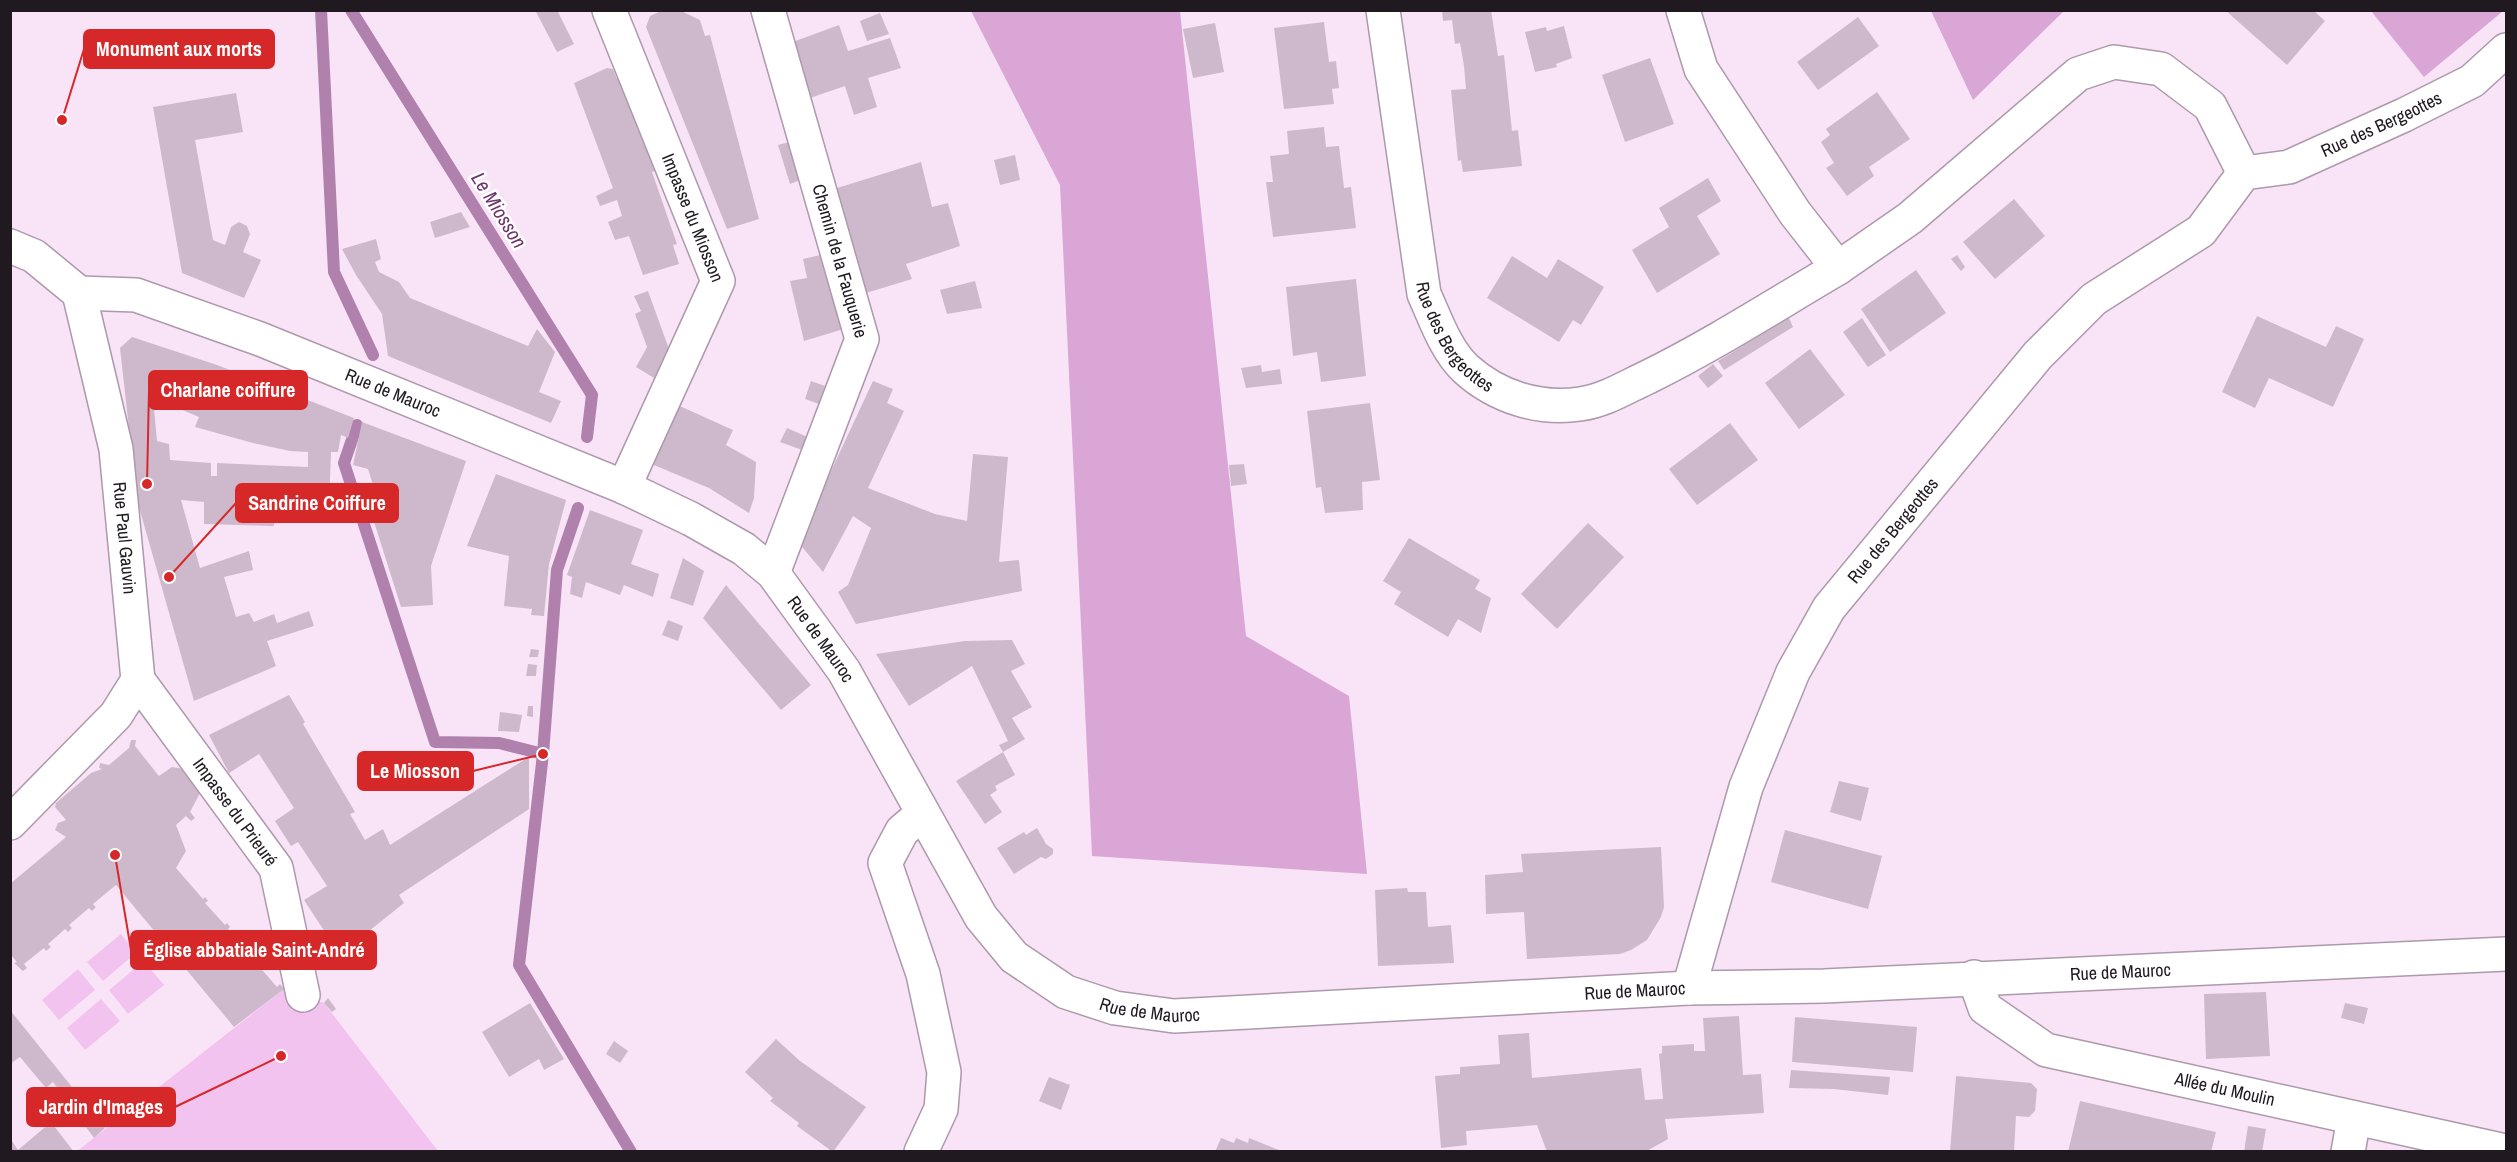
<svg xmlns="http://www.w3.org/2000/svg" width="2517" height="1162" font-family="'Archivo Narrow',sans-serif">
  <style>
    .green { fill: #f2c3ef }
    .forest { fill: #d9a6d6 }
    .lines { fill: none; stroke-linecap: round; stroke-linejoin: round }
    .stream { stroke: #b181ae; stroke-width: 12 }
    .building { fill: #ceb9cc; fill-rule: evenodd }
    .minor-casing { stroke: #ad99ac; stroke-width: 36 }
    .minor { stroke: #fff; stroke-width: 33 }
    .labels { text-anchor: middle; stroke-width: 5; stroke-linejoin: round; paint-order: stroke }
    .street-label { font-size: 18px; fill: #201920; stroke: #fff }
    .water-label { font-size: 20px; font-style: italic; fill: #6e326c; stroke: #fff }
    .leader { fill: none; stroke: #d62828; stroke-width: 2 }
    .callout-dot { fill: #d62828; stroke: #fff; stroke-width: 2 }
    .callout { fill: #d62828; stroke: #d62828; stroke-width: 2 }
    .callout-label { font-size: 20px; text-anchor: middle; font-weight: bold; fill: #fff }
  </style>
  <rect width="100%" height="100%" fill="#f9e4f7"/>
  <path class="green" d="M121,934l15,19 -33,28 -16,-19z
    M144,961l20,24 -36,29 -19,-24z
    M78,969l17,21 -36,30 -17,-20z
    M284,989l40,14 114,148 -362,1z
    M101,999l19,22 -35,29 -18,-22z"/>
  <path class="forest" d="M971,11h209l66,625 103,60 18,178 -275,-18 -32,-671z
    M1931,11h133l-91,89z
    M2371,11h132l-79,66z"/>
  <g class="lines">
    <path class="stream" d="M321,10l13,262 39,83
      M351,10l241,385 -5,42
      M357,425l-13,38 91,279 64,1 44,11
      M578,508l-21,62 -14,184 -24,211 112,187"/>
  </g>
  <path class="building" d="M535,10h22l17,34 -17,8z
    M679,10l21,10 5,16 5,-1 49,184 -32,10 -81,-202 4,-11 11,-5z
    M1442,10h49l7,46 6,-1 8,76 6,-1 4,36 -59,6 -2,-12 -3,1 -7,-71 15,-1 -2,-23 -4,-23 -5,1 -3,-24 -9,1z
    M2225,10h88l12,11 -38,44z
    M880,13l9,21 -22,7 -7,-20z
    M1858,17l21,29 -61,44 -21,-28z
    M1324,22l5,40 7,-1 3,27 -7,1 2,15 -50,5 -10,-81z
    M1215,23l9,49 -31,6 -10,-49z
    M839,25l9,26 42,-13 11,30 -33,10 9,29 -23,8 -9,-29 -35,12 -20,-55z
    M1564,26l8,32 -16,6 1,3 -22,5 -10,-40 21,-5 1,4z
    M1650,58l24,66 -49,18 -23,-67z
    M607,68l6,1 4,10 5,-3 37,93 -7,3 25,72 -4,1 6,19 -36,11 -14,-39 -14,4 -7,-18 14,-6 -5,-16 -17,6 -4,-10 17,-8 -39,-105z
    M1877,92l33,47 -41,28 5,9 -27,20 -21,-28 8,-5 -13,-21 9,-7 -4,-6z
    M236,93l7,39 -48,8 18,100 12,5 6,-18 8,-5 8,4 3,8 -7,18 18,8 -17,38 -62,-25 -29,-166z
    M1324,127l2,20 13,-1 5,42 7,-1 5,41 -83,9 -7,-55h7l-3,-26 19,-2 -2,-23z
    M793,141l12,37 -15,6 -12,-39z
    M1015,155l5,25 -20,5 -6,-25z
    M921,162l11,45 16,-4 12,43 -54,18 6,15 -46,14 -32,-104z
    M1708,178l13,23 -24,15 23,38 -63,39 -25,-43 37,-23 -10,-19z
    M2014,199l31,37 -50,43 -32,-37z
    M461,212l9,15 -35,11 -5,-16z
    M376,239l5,20 -6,3 4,10 20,10 11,16 118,48 9,-17 18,23 -16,40 22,9 -10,22 -163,-67 -6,-42 -26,-39 -14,-26z
    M829,253l18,75 -43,13 -14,-60 17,-3 -4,-19z
    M1957,255l8,12 -4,4 -10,-12z
    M1512,256l35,22 11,-19 46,28 -23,38 -8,-5 -14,22 -72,-44z
    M1916,270l30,43 -56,39 -29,-43z
    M1356,279l10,97 -45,6 -4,-30 -24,4 -7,-69z
    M975,281l7,27 -35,6 -7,-24z
    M648,291l21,58 -15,29 -18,-11 11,-20 -12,-33 6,-3 -7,-15z
    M2257,316l69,31 10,-21 28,13 -31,68 -64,-29 -14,30 -33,-16z
    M1789,318l4,9 -69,43 -6,-9z
    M1862,318l24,37 -18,12 -25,-35z
    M132,337l85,28 137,53 -6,20 -7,-3 -3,17h-7l-2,54 -53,-2 -2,22 -70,-2v-22l-23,-2 19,68 49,-17 4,19 -29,7 12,40 13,-4 5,9 20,-8 3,9 32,-12 5,15 -47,15 9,25 -82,35 -57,-201 -17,-152zM152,386l18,6 -2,6 7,3 -2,5 26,11 -4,10 58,16 37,8 18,1v15l-91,-4v13h-6v-13l-41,-3 -1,-16 -12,-3z
    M1810,349l35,46 -46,34 -34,-46z
    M1713,364l10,12 -15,12 -10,-12z
    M1261,365l1,7 18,-3 2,15 -36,4 -5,-20z
    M811,381l14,5 -6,18 -14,-5z
    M873,381l20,8 -6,14 17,8 -36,77 67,26 32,7 6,-67 35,3 -9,105 20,-2 3,31 -166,33 -18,-32 10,-7 23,-57 -18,-12 -30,56 -25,-30z
    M673,403l60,27 -7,15 30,17 -2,36 -5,15 -40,-25 -60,-25z
    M1370,403l10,77 -18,2 1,28 -38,3 -4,-26 -5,1 -9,-77z
    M362,422l104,39 -35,105 2,39 -32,2 -32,-101 12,4 -13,-41 -15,-4z
    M1730,423l28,37 -61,45 -28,-36z
    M787,428l23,10 -5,13 -25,-9z
    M1244,464l3,20 -16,2 -2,-21z
    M496,474l70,26 -17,64 -5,52 -13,-1 1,-6 -28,-3 5,-50 -42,-10z
    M590,510l53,20 -12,34 28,10 -6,23 -29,-12 -4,10 -34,-13 -4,16 -12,-4 2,-17 -5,-2z
    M1588,523l36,34 -67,72 -36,-35z
    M1409,538l71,42 -5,9 16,9 -10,35 -23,-14 -10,18 -54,-33 7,-12 -18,-11z
    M683,558l21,13 -11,35 -23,-8z
    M726,585l85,100 -30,25 -78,-92z
    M668,620l15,6 -5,15 -16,-6z
    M1012,640l13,24 -14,7 21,36 -20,11 13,21 -22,13 -4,-7 9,-4 -36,-75 -63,40 -33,-52 89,-13z
    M531,649l8,1 -1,7h-9z
    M528,664l9,1 -1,11h-10z
    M289,695l16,27 -2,2 52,88 -5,2 15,26 18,-11 7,16 137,-87 2,1v50l-130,86 5,8 -45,36 -21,13 -34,-52 23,-14 -29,-44 -7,4 -16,-25 19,-13 -35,-54 -30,19 -20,-38z
    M528,706h5v11l-6,-1z
    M500,712l22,3 -3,17 -21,-1z
    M131,740h5l-1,6 24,30 13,-9 12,2 23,24h-7l-10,19 5,6 -4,3 -5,-5 -10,9 10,26 -10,17 27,31 2,-2 3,4 -3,2 20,22 2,-2 3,4 -2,2 25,30 3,-2 3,4 -3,2 21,24 3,-3 4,5 -50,38 -118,-142 -23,19 3,3 -4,4 -3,-3 -20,17 3,3 -4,4 -3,-3 -17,15 3,3 -5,4 -2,-3 -20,16 3,4 -4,3 -9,-8 3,-1 -7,-8v-70l56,-47 -11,-7 3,-7 8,-3 -11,-13 1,-4 35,-30 11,-4 -3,-1 1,-5 9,2 20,-17z
    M1003,752l12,23 -20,11 2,4 -7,5 12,17 -17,12 -29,-43z
    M1839,781l30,7 -8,33 -31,-9z
    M1037,828l9,16 7,5v5l-7,5 -5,-2 -27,17 -17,-26 27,-16 2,3z
    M1785,830l97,26 -14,53 -97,-27z
    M1661,847l3,60 -3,10 -14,23 -16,10 -11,4 -93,5 -3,-47 -38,2 -1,-39 38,-3 -2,-18z
    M1407,888l1,4h18l2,35 23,-2 3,38 -76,3 -3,-76z
    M2266,992l4,64 -64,3 -2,-65z
    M328,998l8,11 -4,3 -8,-9z
    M530,1003l34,56 -20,11 -5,-11 -30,18 -27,-45z
    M2345,1003l23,5 -4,16 -23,-6z
    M10,1010l95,118 -11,10 -41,-56 -7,6 -26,-31 -10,7z
    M1739,1016l4,59 18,-1 3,39 -99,6 3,20 -23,13h-98l-10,-27 -71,6 1,14 -26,3 -6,-72 25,-2v-7l40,-3 -2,-29 31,-2 3,45 109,-10 4,32 18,-1 -4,-45 3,-1v-7l32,-2v7h11l-2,-33z
    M1795,1017l122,10 -4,45 -121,-10z
    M776,1039l24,22 66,46 -33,45 -36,-26 2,-3 -29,-22 3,-3 -28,-26z
    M614,1041l14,10 -8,12 -14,-9z
    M1791,1070l99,7 -2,18 -54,-6 -45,-1z
    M1956,1076l75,7 6,6 -2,22 -6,6 -13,-1 -2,36h-64z
    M1049,1077l21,8 -9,25 -22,-9z
    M2080,1101l136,31 -5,20h-143z
    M51,1122l23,30h-64v-14l8,12z
    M2248,1126l18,3 -4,23h-18z
    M1221,1138l13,5 2,-5 12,5 1,-5 35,14h-69z"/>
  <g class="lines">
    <g class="minor-casing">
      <g id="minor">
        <path id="s1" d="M609,10l109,271 -94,206"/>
        <path id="s2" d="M768,10l94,329 -89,234"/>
        <path id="s3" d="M1383,10l41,284c11,24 22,57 42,75 31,28 73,41 114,35 24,-3 46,-17 68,-27 65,-32 127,-72 190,-109"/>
        <path d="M1683,10l18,59 94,144 43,55 72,-50 168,-144 36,-12 47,7 49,37 34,67"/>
        <path id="s4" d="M10,246l24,10 45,37 37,156 22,231 -22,35 -106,108"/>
        <path id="s5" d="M79,293l57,2 124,44 364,148 67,32 53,30 29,24 71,98 137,246 33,40 52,35 49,16 59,8 515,-28 135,-2 682,-32"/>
        <path id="s6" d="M138,680l138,188 27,127"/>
        <path id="s7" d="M1974,977l11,31 61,42 460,101"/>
        <path id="s8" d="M1689,988l57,-201 47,-115 36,-64 209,-253 56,-56 107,-68 43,-58 45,-6 115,-52 68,-34 34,-31"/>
        <path d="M921,1152l20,-43 3,-37 -21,-98 -38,-111 17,-32 20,-17"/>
        <path d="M2348,1152l6,-34"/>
      </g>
    </g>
    <use href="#minor" class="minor"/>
  </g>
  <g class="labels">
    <g class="street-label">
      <text dy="6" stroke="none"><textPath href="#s8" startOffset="1160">Rue des Bergeottes</textPath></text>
      <text dy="6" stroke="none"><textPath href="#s1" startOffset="224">Impasse du Miosson</textPath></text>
      <text dy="6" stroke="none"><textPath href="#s2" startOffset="261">Chemin de la Fauquerie</textPath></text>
      <text dy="6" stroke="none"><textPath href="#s3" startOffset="340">Rue des Bergeottes</textPath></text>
      <text dy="6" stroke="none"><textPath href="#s5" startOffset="332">Rue de Mauroc</textPath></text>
      <text dy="6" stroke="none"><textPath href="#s8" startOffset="507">Rue des Bergeottes</textPath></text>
      <text dy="6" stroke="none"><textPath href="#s4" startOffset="334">Rue Paul Gauvin</textPath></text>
      <text dy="6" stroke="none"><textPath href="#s5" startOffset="836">Rue de Mauroc</textPath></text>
      <text dy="6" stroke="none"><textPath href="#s6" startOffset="164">Impasse du Prieuré</textPath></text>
      <text dy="6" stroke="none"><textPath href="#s5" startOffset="2330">Rue de Mauroc</textPath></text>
      <text dy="6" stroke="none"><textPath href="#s5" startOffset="1844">Rue de Mauroc</textPath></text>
      <text dy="6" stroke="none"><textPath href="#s5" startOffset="1358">Rue de Mauroc</textPath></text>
      <text dy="6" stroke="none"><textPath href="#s7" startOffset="290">Allée du Moulin</textPath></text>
    </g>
    <g class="water-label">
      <text transform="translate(499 210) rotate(58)" y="7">Le Miosson</text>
    </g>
  </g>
  <path class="leader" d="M62 120L84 49M147 484L149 390M169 577L236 503M543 754L473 771M115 855L131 950M281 1056L175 1107"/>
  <g class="callout-dot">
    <circle cx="62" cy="120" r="6"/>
    <circle cx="147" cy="484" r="6"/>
    <circle cx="169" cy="577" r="6"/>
    <circle cx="543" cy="754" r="6"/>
    <circle cx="115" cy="855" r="6"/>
    <circle cx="281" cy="1056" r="6"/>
  </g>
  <g class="callout">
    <rect x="84" y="30" width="190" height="38" rx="6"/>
    <rect x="149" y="371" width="158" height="38" rx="6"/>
    <rect x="236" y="484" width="162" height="38" rx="6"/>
    <rect x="358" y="752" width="115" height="38" rx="6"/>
    <rect x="131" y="931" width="245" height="38" rx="6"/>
    <rect x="27" y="1088" width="148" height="38" rx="6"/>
  </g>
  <g class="callout-label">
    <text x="179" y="56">Monument aux morts</text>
    <text x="228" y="397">Charlane coiffure</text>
    <text x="317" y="510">Sandrine Coiffure</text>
    <text x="415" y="778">Le Miosson</text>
    <text x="254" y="957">Église abbatiale Saint-André</text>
    <text x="101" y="1114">Jardin d'Images</text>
  </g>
  <rect width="2517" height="1162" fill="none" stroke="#201920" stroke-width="24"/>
</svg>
